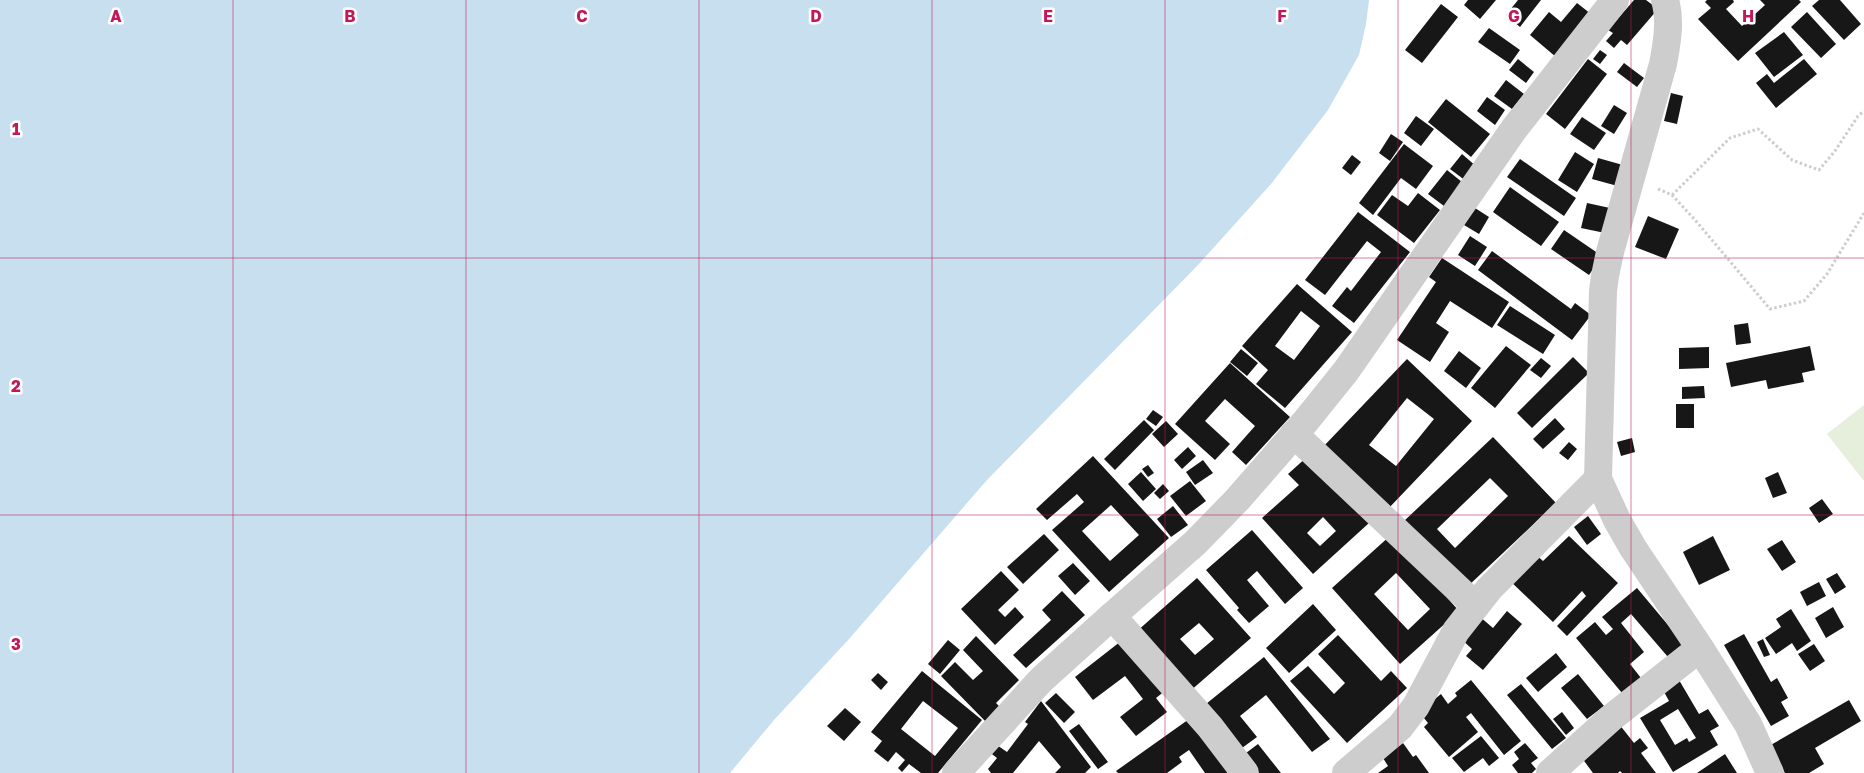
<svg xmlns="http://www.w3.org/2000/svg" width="1864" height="773" font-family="'Golos Text',sans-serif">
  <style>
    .green { fill: #e6eedc }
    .water { fill: #c7dfef }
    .building { fill: #171717; fill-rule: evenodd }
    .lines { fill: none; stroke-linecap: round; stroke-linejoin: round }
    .path { stroke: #cdcdcd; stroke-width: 3; stroke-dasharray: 2.5 2.5; stroke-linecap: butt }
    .minor { stroke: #cdcdcd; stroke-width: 28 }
    .tertiary { stroke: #cdcdcd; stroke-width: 28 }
    .grid { fill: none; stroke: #c2185b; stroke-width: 1; stroke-opacity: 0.55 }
    .grid-label { font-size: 16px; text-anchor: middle; font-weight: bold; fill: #c2185b; stroke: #fff; stroke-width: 5; stroke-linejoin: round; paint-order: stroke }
  </style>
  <rect width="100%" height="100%" fill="#fff"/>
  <path class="green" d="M1864,405v76l-37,-47z"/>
  <path class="water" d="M0,0h1369l-3,24 -7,31 -31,55 -57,74 -73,81 -211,215 -138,159 -75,81 -44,53h-730z"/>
  <path class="building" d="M1468,0h28l-16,19 -16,-14z
    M1518,0h23l-21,27 -14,-12z
    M1634,0h12l12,9 -31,36 -6,-5 -7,8 -8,-7 7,-8 -5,-3z
    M1707,0h26l1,2 -8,7 16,17 23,-21 -5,-5h39l2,2 -63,59 -40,-42 13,-11 -6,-6z
    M1819,0h21l21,24 -17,16 -32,-34z
    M1577,3l14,11 -35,43 -26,-22 19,-23 12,10z
    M1441,4l17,13 -36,46 -17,-13z
    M1807,12l29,32 -15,14 -30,-31z
    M1489,28l31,22 -10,14 -32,-22z
    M1784,32l19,23 -29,22 -19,-24z
    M1600,50l7,5 -7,9 -7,-5z
    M1518,59l16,13 -8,11 -17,-13z
    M1588,59l19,15 -42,55 -19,-15z
    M1804,59l13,15 -41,34 -20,-25 11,-9 7,9z
    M1624,63l20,15 -7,9 -20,-15z
    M1506,80l18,14 -12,15 -18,-13z
    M1671,93l12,3 -6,28 -13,-3z
    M1487,97l18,13 -10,15 -18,-14z
    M1446,99l44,35 -19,23 -43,-35z
    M1614,105l13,8 -13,21 -13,-8z
    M1416,116l18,13 -13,17 -17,-13z
    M1582,117l24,16 -12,17 -24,-16z
    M1391,134l12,8 -13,19 -11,-8z
    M1404,144l29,22 -17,23 -15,-11 -28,37 -14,-12z
    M1575,152l19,12 -17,28 -19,-12z
    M1462,154l15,13 -11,14 -16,-12z
    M1352,155l9,7 -10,13 -9,-7z
    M1598,158l32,9 -5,21 -33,-9z
    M1520,159l56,39 -12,18 -57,-39z
    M1447,170l15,12 -18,24 -16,-12z
    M1510,187l49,35 -18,24 -48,-34z
    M1418,193l22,17 -26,33 -37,-28 15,-20 16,11z
    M1587,203l23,5 -5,25 -24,-5z
    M1475,208l14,9 -10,17 -15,-9z
    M1358,212l52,40 -56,71 -22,-17 15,-19 4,4 30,-39 -14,-11 -42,54 -20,-15z
    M1648,216l31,13 -13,30 -31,-12z
    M1564,230l38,26 -13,19 -38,-26z
    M1470,236l17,11 -12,19 -17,-11z
    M1492,251l79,58 4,-6 16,12 -19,25 -94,-70z
    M1442,258l67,44 -17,26 -42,-27 -14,22 13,9 -19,30 -33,-22 39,-58 -7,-5z
    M1297,284l55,48 -67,76 -29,-24 12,-14 -26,-24zM1301,311l19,15 -26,34 -19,-14z
    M1510,306l45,29 -12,19 -46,-29z
    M1748,323l3,20 -15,2 -2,-20z
    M1506,346l25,19 -36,43 -24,-20z
    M1810,346l5,24 -13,3 2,9 -36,7 -2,-9 -35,7 -5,-24z
    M1709,347v21l-30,1v-21z
    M1241,349l17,14 -11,13 -17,-14z
    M1459,351l22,17 -15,20 -22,-17z
    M1573,357l16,16 -57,55 -15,-15z
    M1541,358l10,8 -10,12 -11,-8z
    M1407,359l65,62 -85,89 -65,-62zM1407,398l27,21 -38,47 -27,-21z
    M1230,363l60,54 -44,48 -14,-13 23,-26 -30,-27 -20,22 25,23 -15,16 -40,-36z
    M1704,386l1,12 -23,1v-12z
    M1676,404h18v24h-18z
    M1153,410l10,7 -7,9 -10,-7z
    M1555,418l10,11 -22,20 -10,-10z
    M1144,420l10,10 -39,40 -11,-11z
    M1166,421l12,13 -14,13 -12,-13z
    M1493,437l63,66 -90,85 -63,-66zM1490,478l18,18 -53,52 -18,-19z
    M1632,438l3,14 -14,4 -4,-14z
    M1569,442l8,7 -9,11 -9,-7z
    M1188,447l8,9 -14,13 -8,-9z
    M1093,456l76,82 -60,54 -57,-62 32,-28 -7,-8 -30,26 -11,-11zM1111,505l28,30 -29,26 -28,-30z
    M1308,456l61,67 -56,51 -51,-56 37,-33 -11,-11zM1323,517l13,14 -16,15 -13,-13z
    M1203,460l10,13 -18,12 -9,-13z
    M1148,465l6,8 -6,4 -6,-8z
    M1141,472l15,17 -13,12 -15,-17z
    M1778,472l9,21 -14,5 -8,-20z
    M1190,481l16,20 -20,15 -16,-20z
    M1163,484l6,7 -9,8 -6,-6z
    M1822,499l11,15 -14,9 -10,-15z
    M1173,506l15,19 -17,12 -14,-18z
    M1588,516l13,18 -14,11 -13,-18z
    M1252,530l51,58 -18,16 -28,-33 -10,9 22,26 -20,17 -12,-13 2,-2 -33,-38z
    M1044,534l15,16 -36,34 -16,-17z
    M1391,535l68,76 -59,53 -68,-76zM1396,573l34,36 -22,21 -34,-36z
    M1569,536l49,47 -51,53 -10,-10 29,-30 -4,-5 -29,31 -46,-44 26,-26 10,9z
    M1713,536l17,34 -31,15 -16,-33z
    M1782,540l14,22 -14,9 -15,-22z
    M1073,563l17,18 -15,14 -17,-19z
    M1001,571l18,19 -21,20 7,7 10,-10 9,10 -29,28 -34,-36z
    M1837,573l9,14 -11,7 -9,-15z
    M1197,578l54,60 -62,54 -53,-60zM1199,623l15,16 -19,16 -15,-16z
    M1819,582l7,14 -19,10 -7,-14z
    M1637,588l47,56 -16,13 -37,-43 -10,9 23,29 -14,12 11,14 -19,15 -46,-55 19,-16 11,13 7,-6 -11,-12z
    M1062,591l23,24 -59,53 -13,-13 38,-35 -9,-10z
    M1313,604l23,26 -47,43 -23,-25z
    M1833,607l11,20 -18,11 -11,-20z
    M1791,609l20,32 -14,10 -5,-8 -16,11 -11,-16 16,-11 -5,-8z
    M1507,611l15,13 -39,46 -17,-14 6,-7 -12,-11 19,-22 14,12z
    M1744,634l27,48 6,-4 11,20 -7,4 8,14 -18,10 -47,-81z
    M1338,635l43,46 10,-10 16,17 -60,55 -57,-62 18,-15 26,28 11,-11 -27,-29z
    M976,636l43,44 -23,23 6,6 -15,14 -46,-47 14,-14 18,18 10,-9 -20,-21z
    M1125,638l41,52 -10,8 11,14 -31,24 -16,-19 23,-18 -18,-23 -32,24 -18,-23z
    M1763,639l7,16 -6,2 -7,-15z
    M948,640l12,10 -20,24 -12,-10z
    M1814,644l11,17 -15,10 -12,-17z
    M1556,653l11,14 -29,25 -12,-14z
    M1264,657l66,82 -18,13 -46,-57 -26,21 17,21 -15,11 -36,-44z
    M922,671l60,49 -44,53h-17l-12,-9 -7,8 -4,-4 7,-8 -9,-8 -8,10 -14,-11 8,-10 -11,-9zM923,701l35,27 -23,28 -34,-27z
    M878,673l10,9 -7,8 -10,-10z
    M1578,674l26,32 -17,13 -26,-31z
    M1471,680l50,61 -17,14 -33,-42 -5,4 12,15 -29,25 -25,-30 4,-4 -9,-11 22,-18 7,10 9,-8 -2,-3z
    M1679,680l20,34 9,-5 11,17 -9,5 8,14 -45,27 -33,-54 29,-17 -6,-11zM1678,709l18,29 -7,4 -2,-4 -12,7 -15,-25z
    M1521,684l45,54 -14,11 -45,-54z
    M1056,693l19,19 -11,11 -19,-20z
    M1849,700l12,21 -46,27 9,16 -15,9h-24l-16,-27z
    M1041,701l50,66 -6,6h-30l6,-6 -22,-26 -26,32h-22l-3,-4 9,-11 -9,-7 6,-8 13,9 21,-28 -3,-2z
    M845,708l16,14 -17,19 -17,-15z
    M1562,712l12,16 -8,7 -13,-16z
    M1192,717l39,56h-26l-16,-23 -10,7 3,5 -15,11h-49l-2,-2z
    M1079,724l29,38 -10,7 -29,-38z
    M1619,724l15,19 6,-5 8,10 -7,5 15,20h-34l-2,-2 -2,2h-25l-14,-19z
    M1481,736l18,22 -10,8 -6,-8 -19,14 -12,-14z
    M1403,743l10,14 3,-2 13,18h-51l10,-7 -5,-8z
    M1525,743l13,15 -7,5 5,6 -4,4h-14l-6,-8 7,-6 -5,-7z
    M1258,744l23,29h-25l-14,-17z
    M1725,754l12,19h-40z"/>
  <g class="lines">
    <path class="path" d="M1658,189l14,6 24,26 74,88 34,-8 23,-27 37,-61
      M1672,195l58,-57 28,-9 34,31 27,10 16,-19 23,-35 6,-5"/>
    <path class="minor" d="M1665,0c6,20 2,43 -2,64l-53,188 -5,24 -2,15 -5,188 19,41 16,28 67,100 48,76 22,49
      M1294,434l182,172
      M956,773l85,-93 71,-64
      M1346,773l54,-46 16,-21 40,-75 33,-42 109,-110
      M1550,773l61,-55 89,-70"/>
    <path class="tertiary" d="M1245,773l-35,-46 -98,-111 83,-73 42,-43 68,-78 41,-51 168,-242 101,-129"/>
  </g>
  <path class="grid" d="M233,0v773M466,0v773M699,0v773M932,0v773M1165,0v773M1398,0v773M1631,0v773M0,258h1864M0,515h1864"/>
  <g class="grid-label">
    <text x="116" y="22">A</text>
    <text x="350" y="22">B</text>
    <text x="582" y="22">C</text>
    <text x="816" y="22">D</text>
    <text x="1048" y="22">E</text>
    <text x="1282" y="22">F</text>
    <text x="1514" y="22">G</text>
    <text x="1748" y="22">H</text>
    <text x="16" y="135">1</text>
    <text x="16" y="392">2</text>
    <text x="16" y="650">3</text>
  </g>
</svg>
